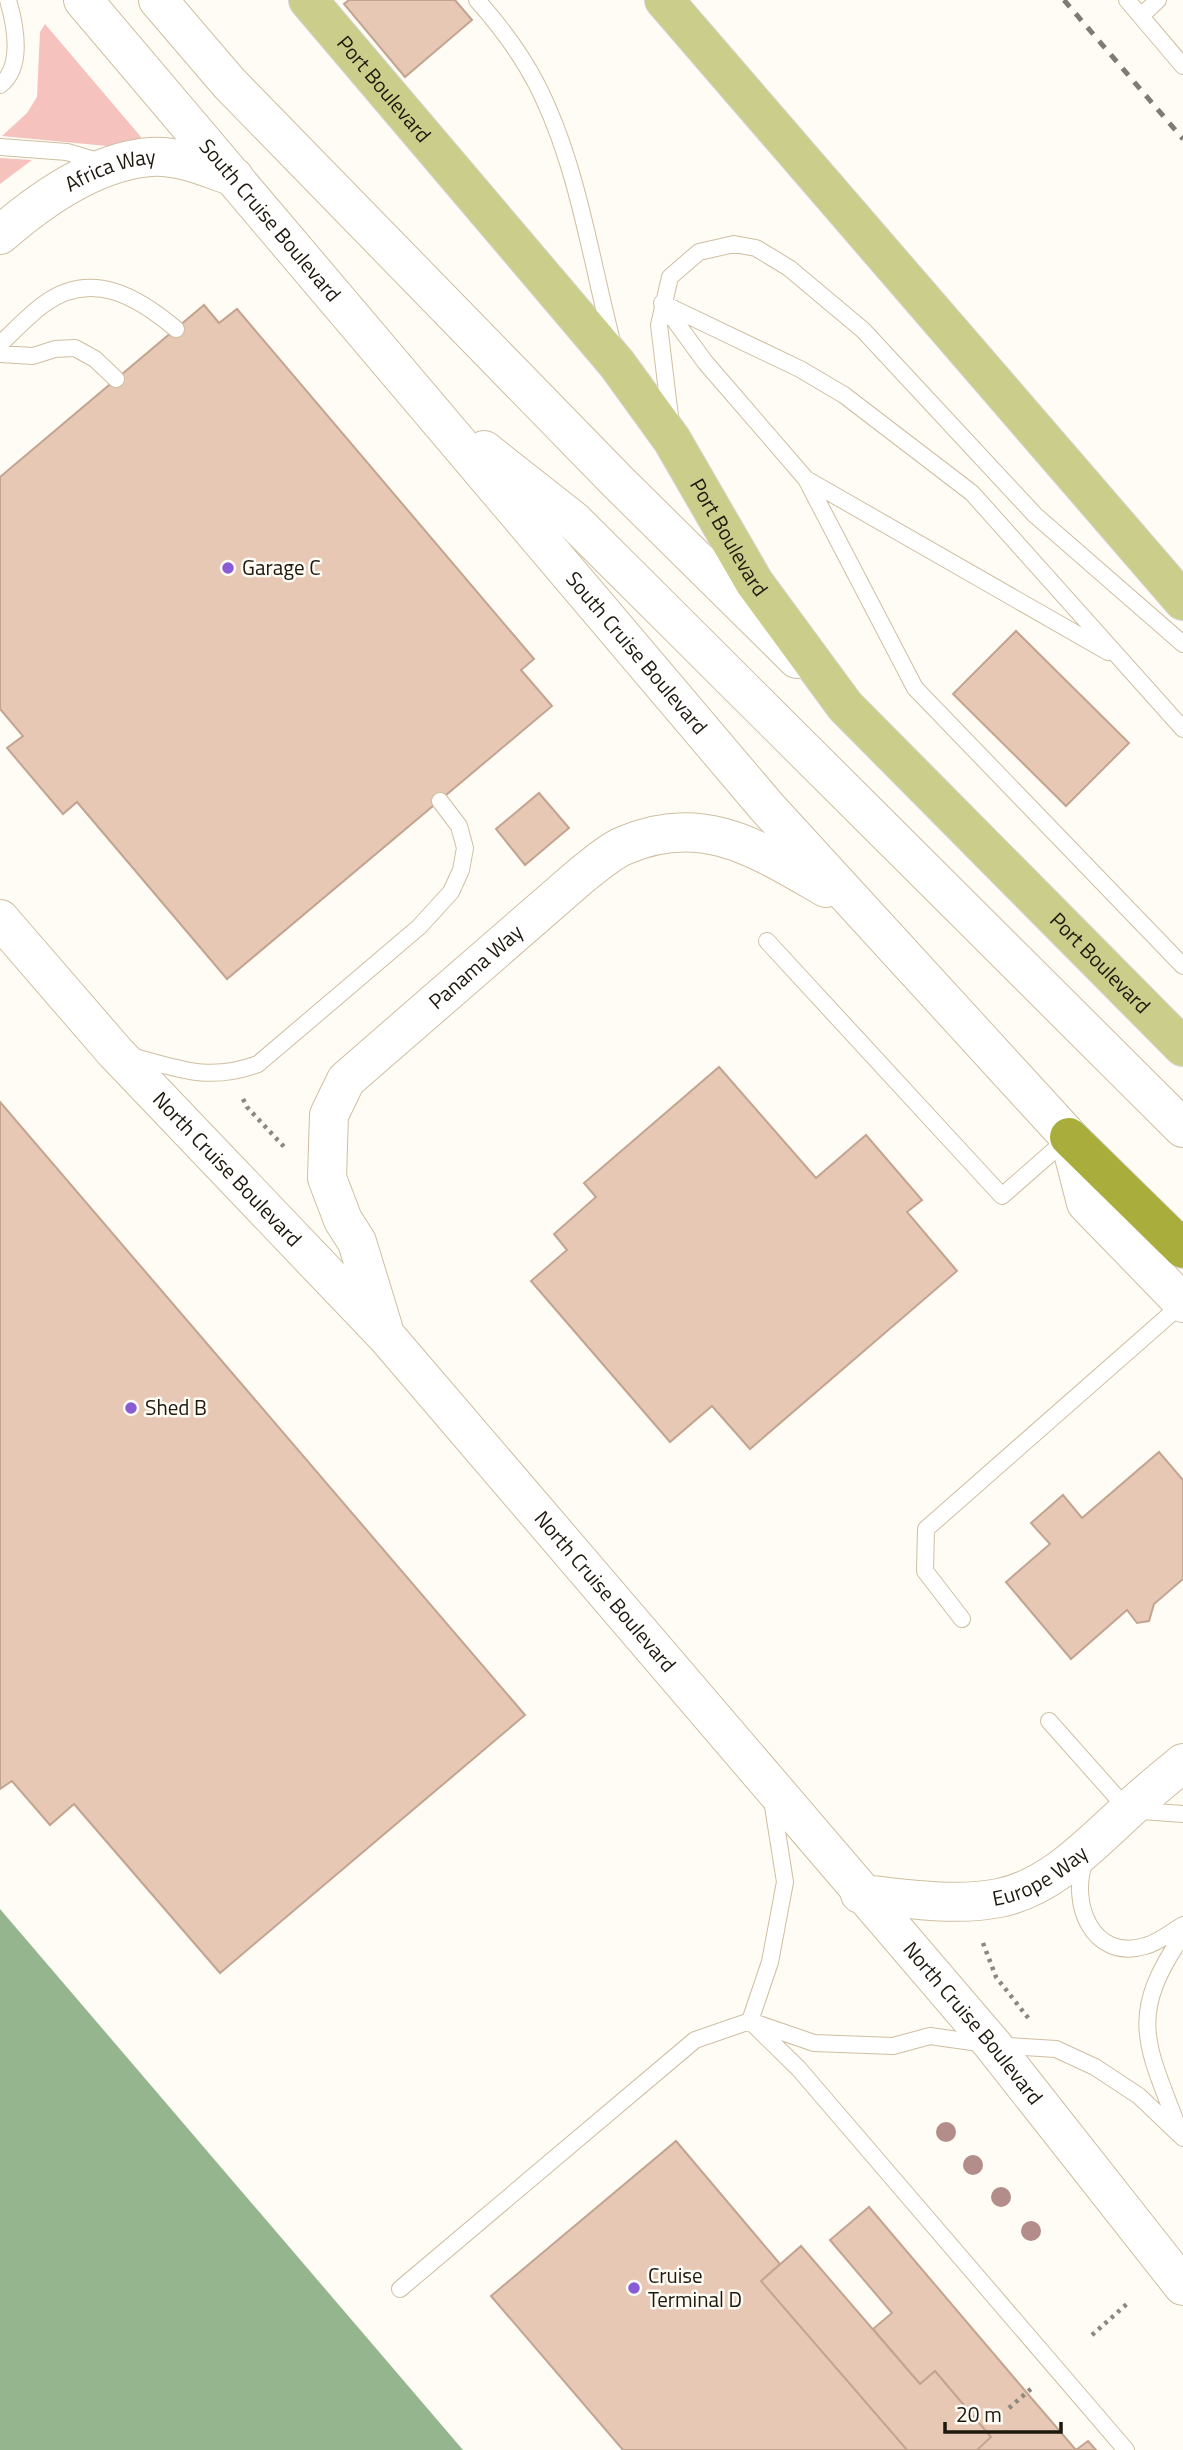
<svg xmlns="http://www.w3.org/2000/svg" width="1183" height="2450" font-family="'Titillium Web',sans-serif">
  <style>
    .green { fill: #f5c2bd }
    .water { fill: #95b58f }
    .building { fill: #e7c8b4; stroke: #c3a491; stroke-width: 2 }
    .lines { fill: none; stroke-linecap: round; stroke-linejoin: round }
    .lane-casing { stroke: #cfbfa1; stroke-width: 18 }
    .secondary-casing { stroke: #cfbfa1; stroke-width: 40 }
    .primary-casing { stroke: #d6d5d3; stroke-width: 40 }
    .highway-casing { stroke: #d6d5d3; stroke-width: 40 }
    .path { stroke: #8d887f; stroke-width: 4.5; stroke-dasharray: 3.5 5; stroke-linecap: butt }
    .lane { stroke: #fff; stroke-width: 16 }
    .secondary { stroke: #fff; stroke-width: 38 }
    .primary { stroke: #cbce8a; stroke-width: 38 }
    .highway { stroke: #a9ad3c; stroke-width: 38 }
    .rail { stroke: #807b72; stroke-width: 5; stroke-dasharray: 9 9; stroke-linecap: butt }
    .tree { fill: #b38d89 }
    .poi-dot { fill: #895cd5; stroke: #fffbf5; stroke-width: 2.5 }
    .labels { text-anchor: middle; stroke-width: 5; stroke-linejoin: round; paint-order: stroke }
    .street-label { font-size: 21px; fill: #1e180d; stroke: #fffbf5 }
    .poi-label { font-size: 21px; fill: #1e180d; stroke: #fffbf5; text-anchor: start }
  </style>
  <rect width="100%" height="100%" fill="#fffbf5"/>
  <path class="green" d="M45,24l96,113 -2,3 -32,6 -105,-10 25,-23 10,-16 3,-65z
    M0,158l32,2 -32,24z"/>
  <path class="water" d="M0,1909l463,541h-463z"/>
  <path class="building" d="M349,0h106l17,20 -67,57 -61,-73z
    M204,305l15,18 18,-14 297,350 -13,11 31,36 -325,273 -150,-177 -14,12 -56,-66 16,-12 -23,-27v-232z
    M1016,631l113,112 -63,63 -113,-112z
    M539,793l30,35 -44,37 -29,-36z
    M719,1067l97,111 50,-43 56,65 -15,12 50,59 -207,178 -38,-43 -42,36 -139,-161 36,-31 -13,-16 42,-37 -12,-14z
    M0,1102l525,613 -305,258 -146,-169 -24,21 -38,-44 -12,8z
    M1159,1452l24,28v99l-29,25 -5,17 -12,2 -10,-13 -56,49 -65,-77 44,-38 -19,-21 32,-28 19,23z
    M676,2141l104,123 -19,17 146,169h-284l-132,-154z
    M869,2207l158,186 49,57h-99l14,-13 -56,-66 -15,13 -47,-55 19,-16 -62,-73z
    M801,2246l119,138 15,-13 56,66 -14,13h-70l-146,-169z
    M1088,2441l8,9h-20z"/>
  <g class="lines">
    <g class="lane-casing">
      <path id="lane" d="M477,0c23,26 43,52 59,83 41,79 54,173 76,258
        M1127,0l56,66
        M1141,16l17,-16
        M0,85c24,-18 15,-61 8,-85
        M0,147l67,5 34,10
        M662,303l43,59 101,117 109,209 268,278
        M664,304l136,65 44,26 128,98 211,236
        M0,344c14,-13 29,-29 44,-40 48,-35 94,-7 132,25
        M0,354l33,2 22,-7 20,-1 20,11 21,20
        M671,425l-12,-100 11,-48 29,-25 35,-8 22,4 33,20 74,62 172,185 148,129
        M806,479l302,173
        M767,941l235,255 65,-57
        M131,1056c48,13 78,26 127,8l161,-137 32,-35 10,-22 4,-22 -6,-22 -19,-25
        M962,1619l-37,-48 1,-42 257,-226
        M1049,1721l79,89 55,4
        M772,1800l13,82 -15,80 -20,59 49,48 327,381
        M1085,1861c-16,41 7,101 60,85 13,-3 26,-14 38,-21
        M1179,2130c-32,-85 -53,-113 4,-195
        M400,2289l295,-249 55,-19 64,22 79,3 37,-10 63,9 63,4 39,18 44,29 44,42"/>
    </g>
    <g class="secondary-casing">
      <g id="secondary">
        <path id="s1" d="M83,0l683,806 303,331 17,66 97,100"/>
        <path d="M158,0l71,83 388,398 180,178"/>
        <path id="s2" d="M0,235c40,-35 96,-74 151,-78 28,-2 57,11 83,20"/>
        <path d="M484,450l90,71 609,607"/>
        <path id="s3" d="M0,919l115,133 272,285 606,708 190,241"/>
        <path id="s4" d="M383,1327l-26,-85 -14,-22 -16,-42 2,-63 17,-35 237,-206c12,-9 26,-22 40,-28 79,-35 135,3 203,42"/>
        <path id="s5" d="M860,1894c46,4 94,13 139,4 51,-10 90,-52 127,-86 18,-17 38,-33 57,-49"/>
      </g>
    </g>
    <g class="primary-casing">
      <g id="primary">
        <path id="s6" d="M308,0l309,364 55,76 82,142 91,124 338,341"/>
        <path d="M664,0l519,601"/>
      </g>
    </g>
    <g class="highway-casing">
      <path id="highway" d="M1069,1137l114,112"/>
    </g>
    <path class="path" d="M243,1099l4,8 40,43
      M983,1943l13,34 33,42
      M1092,2335l36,-32
      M1009,2408l23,-20"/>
    <use href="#lane" class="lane"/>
    <use href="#secondary" class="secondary"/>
    <use href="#primary" class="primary"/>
    <use href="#highway" class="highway"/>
    <path class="rail" d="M1064,0l119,139"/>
  </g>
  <g class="tree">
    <circle cx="946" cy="2132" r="10"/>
    <circle cx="973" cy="2165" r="10"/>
    <circle cx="1001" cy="2197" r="10"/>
    <circle cx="1031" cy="2231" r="10"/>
  </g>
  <g class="poi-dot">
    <circle cx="228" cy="568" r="7"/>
    <circle cx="131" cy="1408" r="7"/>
    <circle cx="634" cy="2288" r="7"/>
  </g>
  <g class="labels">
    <g class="street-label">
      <text dy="7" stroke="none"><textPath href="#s6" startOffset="117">Port Boulevard</textPath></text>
      <text dy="7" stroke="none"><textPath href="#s2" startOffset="130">Africa Way</textPath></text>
      <text dy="7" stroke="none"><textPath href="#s1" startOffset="289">South Cruise Boulevard</textPath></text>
      <text dy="7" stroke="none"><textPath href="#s6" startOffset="684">Port Boulevard</textPath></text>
      <text dy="7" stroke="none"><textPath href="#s1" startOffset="856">South Cruise Boulevard</textPath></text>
      <text dy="7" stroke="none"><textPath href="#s6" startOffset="1251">Port Boulevard</textPath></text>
      <text dy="7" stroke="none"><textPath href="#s4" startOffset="434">Panama Way</textPath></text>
      <text dy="7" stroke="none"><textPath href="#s3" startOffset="338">North Cruise Boulevard</textPath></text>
      <text dy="7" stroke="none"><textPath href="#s3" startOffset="905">North Cruise Boulevard</textPath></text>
      <text dy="7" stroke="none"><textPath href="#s5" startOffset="186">Europe Way</textPath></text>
      <text dy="7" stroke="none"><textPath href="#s3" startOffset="1472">North Cruise Boulevard</textPath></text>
    </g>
    <g class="poi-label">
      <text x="242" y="575">Garage C</text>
      <text x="145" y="1415">Shed B</text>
      <text x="648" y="2283">Cruise<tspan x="648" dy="24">Terminal D</tspan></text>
    </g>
  </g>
  <path d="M945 2422v10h116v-10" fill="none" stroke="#1e180d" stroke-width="3.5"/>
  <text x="956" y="2422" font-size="21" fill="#1e180d" stroke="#fffbf5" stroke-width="5" paint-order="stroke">20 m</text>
</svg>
